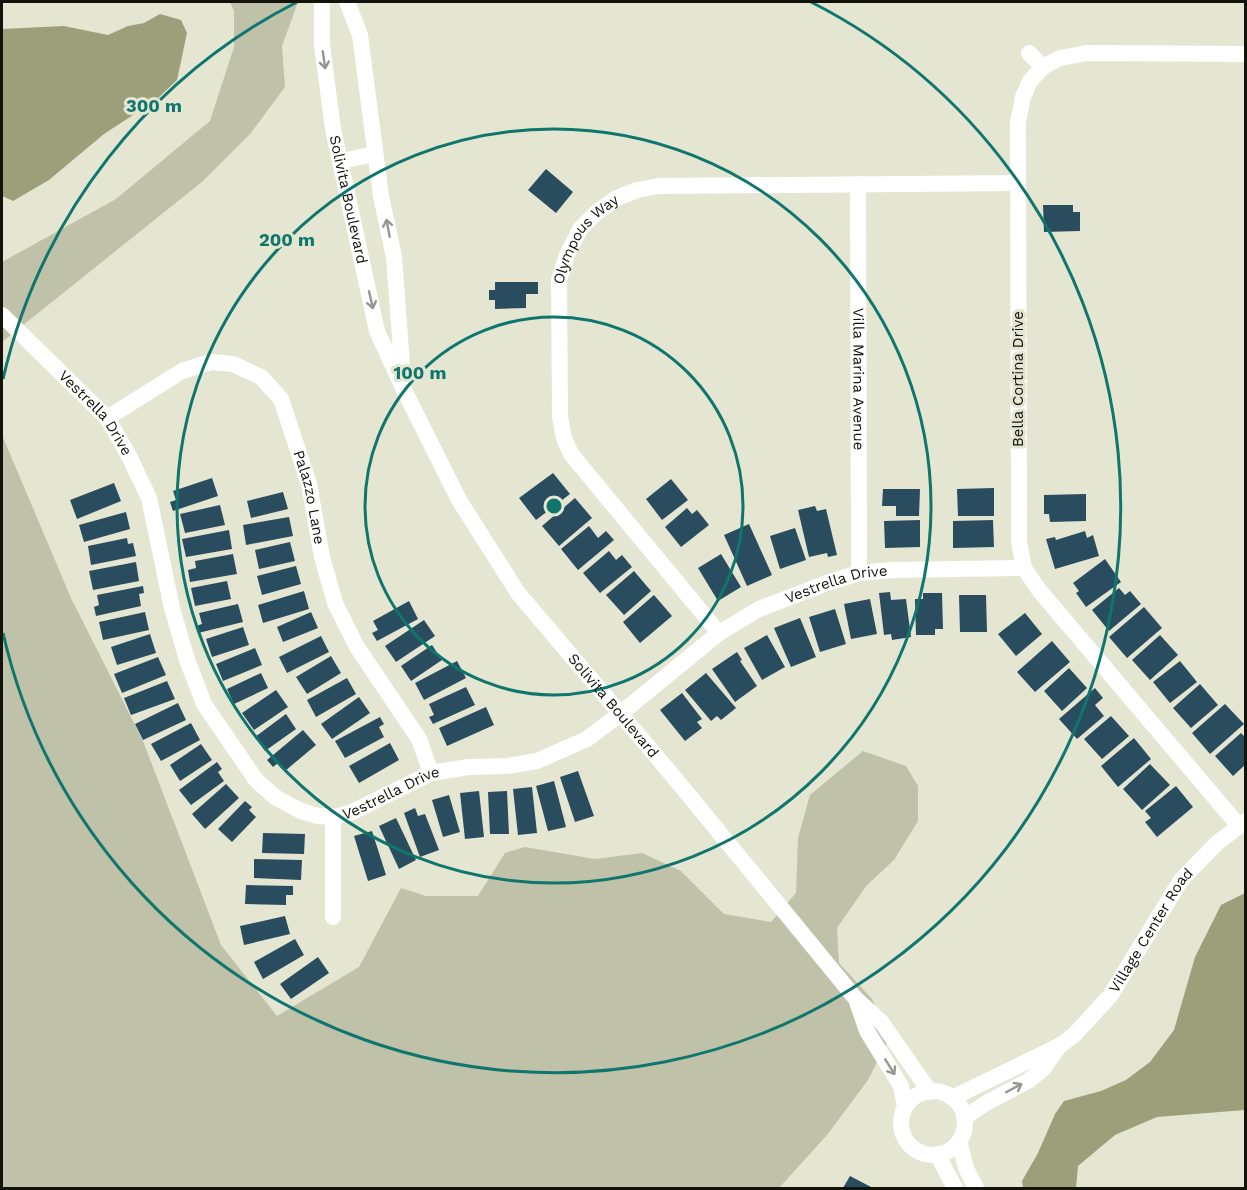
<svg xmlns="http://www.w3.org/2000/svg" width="1247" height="1190" font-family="'Work Sans',sans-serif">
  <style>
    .green { fill: #bfc1a8 }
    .water { fill: #9d9f7b }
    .building { fill: #2a4c5f }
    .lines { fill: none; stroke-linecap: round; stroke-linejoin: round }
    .minor { stroke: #fff; stroke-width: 16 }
    .oneway { stroke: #959592 }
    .ring { fill: none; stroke: #0f766e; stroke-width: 3 }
    .labels { text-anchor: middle; stroke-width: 6; stroke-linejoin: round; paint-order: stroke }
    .street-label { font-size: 15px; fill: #13130c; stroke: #e4e6d2 }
    .centre { fill: #0f766e; stroke: #e4e6d2; stroke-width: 3 }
    .ring-label { font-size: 18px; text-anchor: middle; font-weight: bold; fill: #0f766e; stroke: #e4e6d2; stroke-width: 6; stroke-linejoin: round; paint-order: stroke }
  </style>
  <rect width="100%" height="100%" fill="#e4e6d2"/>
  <path class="green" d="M230,2h68l-16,44 3,41 -35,47 -47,47 -201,161v-80l114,-63 94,-78 24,-74v-36z
    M2,435l69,163 72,143 78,204 56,71 82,-49 42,-79 25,8h52l27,-43 20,-6 70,12 47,-6 39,18 43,43 47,8 25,-29 2,-55 12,-43 53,-44 43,15 12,20v35l-24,39 -27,25 -30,43 2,35 33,36 17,39 -21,42 -41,55 -48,53h-777z"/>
  <path class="water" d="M160,14l21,6 6,13 -10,47 -21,20 -52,34 -55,46 -36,21 -11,-5v-167l62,-3 44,9 20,-9 16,-3z
    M1245,893v217l-88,7 -42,18 -37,31 -2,22h-53l-1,-7 16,-28 17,-39 9,-13 37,-10 25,-11 24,-18 24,-32 21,-73 26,-52z"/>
  <path class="building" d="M546,169l27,23 -17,21 -28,-23z
    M1043,205h30v7h7v19l-36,1z
    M495,282h43v12h-12v14l-31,1v-9h-6v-10h6z
    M553,473l17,21 -34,26 -17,-22z
    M212,478l6,18 -45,15 -3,-9 6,-2 -3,-9z
    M671,479l17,21 -26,20 -16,-21z
    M114,483l7,18 -44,18 -7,-19z
    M994,488v28h-36l-1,-27z
    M883,489h37l-1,27h-23v-10h-14z
    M283,492l5,17 -37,9 -4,-17z
    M1086,494v27l-36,1 -1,-8h-5v-19z
    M575,498l17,20 -33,28 -17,-20z
    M220,505l5,20 -40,8 -5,-19z
    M815,506l2,5 9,-2 11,46 -9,2 -1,-4 -18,4 -11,-47z
    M687,508l5,6 5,-4 12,15 -28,22 -16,-20z
    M126,512l4,17 -46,13 -5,-17z
    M289,517l4,19 -47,9 -3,-20z
    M920,520v27l-35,1 -1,-27z
    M993,520l1,27 -41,1v-27z
    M749,524l23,51 -25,11 -23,-51z
    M589,526l9,12 8,-7 8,9 -36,30 -17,-21z
    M795,528l11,32 -26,9 -10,-33z
    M229,530l3,19 -46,8 -4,-18z
    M1085,531l2,7 6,-3 6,21 -44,13 -9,-30 9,-2 1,3z
    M127,538l1,6 5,-1 3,13 -45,9 -3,-19z
    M290,542l5,19 -36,8 -4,-19z
    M609,551l7,9 6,-5 10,12 -32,26 -17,-20z
    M233,554l4,20 -47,8 -2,-12 8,-2 -1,-7z
    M721,554l20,33 -23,14 -20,-33z
    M1105,559l16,23 -35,25 -10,-14 3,-2 -6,-8z
    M136,562l3,19 -46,9 -4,-19z
    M296,566l5,18 -39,11 -5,-19z
    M634,571l17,20 -27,24 -18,-20z
    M227,581l4,18 -36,7 -4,-18z
    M143,586l1,7 -5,1 2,12 -45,10 -2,-9 5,-2 -2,-10z
    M1119,588l6,7 5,-4 11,13 -32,27 -17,-21z
    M304,591l5,18 -46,14 -5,-18z
    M890,592l1,8 15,-1 5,38 -19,3 -1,-6 -7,1 -5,-42z
    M923,593h19l1,36h-8v6h-19l-1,-36h8z
    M654,595l18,21 -32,27 -17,-21z
    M959,595h27l1,37h-27z
    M870,599l7,35 -26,5 -7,-35z
    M409,601l9,18 -41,22 -5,-8 6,-3 -5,-9z
    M238,604l5,18 -45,11 -2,-7 6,-2 -3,-11z
    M1144,607l18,21 -35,30 -18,-21z
    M835,609l11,35 -26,8 -11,-35z
    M145,612l4,18 -46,10 -4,-18z
    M311,612l7,16 -35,14 -6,-15z
    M1025,613l17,21 -26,22 -18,-22z
    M800,618l16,39 -25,10 -17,-39z
    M424,620l11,16 -39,26 -11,-16z
    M243,627l6,18 -37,12 -6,-18z
    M150,634l6,19 -39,12 -6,-18z
    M767,635l18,32 -23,13 -18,-32z
    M1160,635l18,20 -28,25 -18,-20z
    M321,636l8,16 -42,21 -8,-16z
    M1052,641l18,21 -35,30 -18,-20z
    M432,645l10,15 -31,21 -10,-15z
    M255,648l7,17 -39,16 -7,-17z
    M737,652l5,8 -2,1 17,25 -22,16 -23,-33z
    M331,656l10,17 -34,21 -11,-17z
    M158,657l8,18 -44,18 -8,-19z
    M457,661l9,17 -42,22 -9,-17z
    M1180,661l17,21 -27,21 -17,-21z
    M1069,668l18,20 -25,23 -18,-20z
    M261,673l7,15 -34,16 -7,-15z
    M706,673l30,35 -15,12 -4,-4 -6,5 -26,-31z
    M347,678l9,16 -40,23 -9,-17z
    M167,681l8,18 -44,16 -7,-17z
    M1200,684l18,21 -27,23 -18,-20z
    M466,687l9,18 -42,19 -4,-7 5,-2 -5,-11z
    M1095,688l8,10 -8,7 9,11 -27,23 -18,-20z
    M276,690l12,17 -34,23 -12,-17z
    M682,693l20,26 -5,3 5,6 -17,13 -25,-31z
    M359,697l11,16 -38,26 -11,-15z
    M178,703l8,17 -43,20 -8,-16z
    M1225,704l19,20 -34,30 -18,-21z
    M486,707l8,18 -47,21 -8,-18z
    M286,714l10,15 -31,22 -10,-14z
    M1111,716l18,20 -27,23 -18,-20z
    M380,717l4,7 -5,3 5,10 -39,21 -10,-17z
    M191,723l9,17 -39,21 -10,-17z
    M303,730l13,15 -31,26 -7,-8 -5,4 -6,-7z
    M1241,733l5,5v26l-13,12 -18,-20z
    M1134,738l17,21 -33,28 -17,-21z
    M390,743l9,17 -40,23 -10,-17z
    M201,744l11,16 -32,21 -10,-16z
    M217,762l5,7 -4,3 6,9 -33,24 -12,-15z
    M1150,764l20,21 -28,25 -19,-21z
    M578,771l16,45 -19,6 -15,-45z
    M554,781l12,46 -18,4 -12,-45z
    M226,784l13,14 -34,31 -13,-15z
    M1176,786l17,21 -36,30 -12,-15 6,-4 -6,-7z
    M532,787l5,46 -19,2 -5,-46z
    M479,791l5,46 -19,2 -5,-46z
    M507,791l2,43h-19l-2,-42z
    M449,795l11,37 -17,5 -11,-37z
    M245,801l7,6 -3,3 7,7 -24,25 -14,-13z
    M415,808l3,8 7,-2 14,36 -19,7 -16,-44z
    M396,818l20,42 -17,9 -20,-43z
    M372,831l14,44 -18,6 -14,-45z
    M263,833l42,1 -1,20 -42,-1z
    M254,859l48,1 -1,20 -47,-2z
    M246,885l47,1v9h-7v10l-41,-1z
    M285,916l5,18 -46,11 -4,-19z
    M295,939l9,16 -41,24 -9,-17z
    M318,957l11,16 -38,26 -11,-15z
    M850,1176l23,12h-30z"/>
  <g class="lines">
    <g class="minor">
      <path id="s1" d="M322,2v43l11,84 44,202 27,59 55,110 59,93 155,183 183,223 26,24 48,69"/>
      <path d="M347,2l13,33 21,161 13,61 9,121"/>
      <path d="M1029,53l14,14"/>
      <path d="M340,161l35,-7"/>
      <path id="s2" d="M858,184l1,389"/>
      <path id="s3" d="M2,315l105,103 21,36 21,44 23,110 15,52 17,44 52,76 19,17 26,14 17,5 15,1 17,-4 81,-40 37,-6 39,-1 30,-5 50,-22 33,-25 99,-81 40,-24 68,-26 32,-10 33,-3 132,-2"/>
      <path id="s4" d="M107,418l75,-47 29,-9 22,2 28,13 20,22 28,85 13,73 13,46 22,44 62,92 12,34"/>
      <path id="s5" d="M719,633l-148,-179 -7,-16 -4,-21 -1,-137 8,-25 13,-26 16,-16 19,-14 22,-9 22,-4 359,-3"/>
      <path d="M1239,826l-200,-236 -15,-22 -5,-26 -1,-420 5,-25 7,-16 13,-14 17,-9 27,-5 159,1"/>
      <path d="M333,917v-100"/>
      <path d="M857,1002l10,29 34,55 4,21"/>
      <circle cx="933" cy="1123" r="32"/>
      <path id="s6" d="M952,1098l109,-53 13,-10 36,-39 71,-116 36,-37 29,-22"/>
      <path d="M964,1118l22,-15 42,-22 15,-12 17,-24"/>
      <path d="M959,1141l7,27 10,20"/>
      <path d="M937,1154l18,34"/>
    </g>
  </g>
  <defs><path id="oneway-shaft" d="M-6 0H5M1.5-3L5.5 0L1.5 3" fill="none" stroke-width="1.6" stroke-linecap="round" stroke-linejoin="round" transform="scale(1.5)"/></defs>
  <g class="oneway">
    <use href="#oneway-shaft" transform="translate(324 60) rotate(82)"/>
    <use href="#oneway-shaft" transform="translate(388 228) rotate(-101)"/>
    <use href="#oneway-shaft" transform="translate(371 300) rotate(77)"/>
    <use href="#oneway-shaft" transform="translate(890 1067) rotate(58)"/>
    <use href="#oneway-shaft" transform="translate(1014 1088) rotate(-28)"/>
  </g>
  <g class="ring">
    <circle cx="554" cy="506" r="189"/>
    <circle cx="554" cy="506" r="377"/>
    <path d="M3 379A566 566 0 0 1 297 2M811 2A566 566 0 1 1 3 633"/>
  </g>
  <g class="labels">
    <g class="street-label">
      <text dy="5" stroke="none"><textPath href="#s1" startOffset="200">Solivita Boulevard</textPath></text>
      <text dy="5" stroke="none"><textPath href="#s5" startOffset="458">Olympous Way</textPath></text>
      <text dy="5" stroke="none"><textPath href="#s2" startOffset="195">Villa Marina Avenue</textPath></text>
      <text transform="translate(1018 379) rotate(-90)" y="5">Bella Cortina Drive</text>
      <text dy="5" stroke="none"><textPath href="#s3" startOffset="136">Vestrella Drive</textPath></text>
      <text dy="5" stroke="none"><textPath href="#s4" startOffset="304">Palazzo Lane</textPath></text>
      <text dy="5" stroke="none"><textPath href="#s3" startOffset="1198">Vestrella Drive</textPath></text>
      <text dy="5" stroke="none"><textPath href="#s1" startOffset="780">Solivita Boulevard</textPath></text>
      <text dy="5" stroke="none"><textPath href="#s3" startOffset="694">Vestrella Drive</textPath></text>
      <text dy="5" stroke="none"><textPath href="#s6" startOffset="268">Village Center Road</textPath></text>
    </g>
  </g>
  <circle cx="554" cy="506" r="9" class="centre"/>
  <g class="ring-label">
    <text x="154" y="112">300 m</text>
    <text x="287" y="246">200 m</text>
    <text x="420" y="379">100 m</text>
  </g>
  <rect width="1247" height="1190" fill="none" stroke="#13130c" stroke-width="6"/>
</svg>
